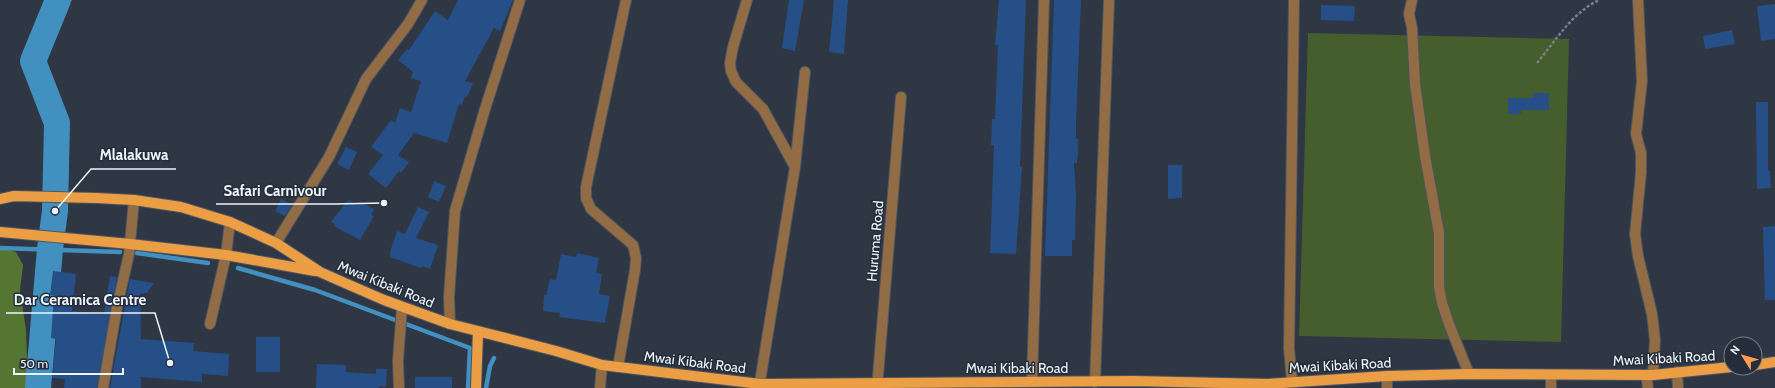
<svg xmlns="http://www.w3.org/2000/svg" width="1775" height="388" font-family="Cabin,sans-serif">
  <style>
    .green { fill: #465d2e }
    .forest { fill: #557632 }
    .water { fill: #4290bf }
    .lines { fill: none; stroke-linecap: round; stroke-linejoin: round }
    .stream { stroke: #4290bf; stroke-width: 4.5 }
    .river { stroke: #4290bf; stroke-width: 26 }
    .building { fill: #264f87 }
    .minor-casing { stroke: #4d5561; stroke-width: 12 }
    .major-casing { stroke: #4d5561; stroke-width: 12 }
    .path { stroke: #78808a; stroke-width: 2.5; stroke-dasharray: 3 2; stroke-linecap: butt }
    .minor { stroke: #926c44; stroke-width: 10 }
    .major { stroke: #ec9e44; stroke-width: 10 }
    .labels { text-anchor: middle; stroke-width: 3; stroke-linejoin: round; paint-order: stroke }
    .street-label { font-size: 14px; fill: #eef4fc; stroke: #242d39 }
    .leader { fill: none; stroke: #eef4fc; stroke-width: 1.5 }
    .callout-dot { fill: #eef4fc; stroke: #242d39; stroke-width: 1.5 }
    .callout-label { font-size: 15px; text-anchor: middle; font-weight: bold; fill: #eef4fc; stroke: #242d39; stroke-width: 3; stroke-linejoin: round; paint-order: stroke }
  </style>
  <rect width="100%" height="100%" fill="#2e3743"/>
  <path class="green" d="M1308,33l261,6 -8,303 -262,-6z"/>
  <path class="forest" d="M0,246l16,6 7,13 -3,25 6,40 2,58h-28z"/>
  <path class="water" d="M59,0h13l-20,24z"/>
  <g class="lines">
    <path class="stream" d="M0,248l120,4
      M137,253l71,10
      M238,268l77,22 155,58 -2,40
      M486,388l4,-22 4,-8"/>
    <path class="river" d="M38,388l12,-139 5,-38 2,-88 -24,-62 25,-61"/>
  </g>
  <path class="building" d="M458,0h55l-13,31 -6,-3 -29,53 8,2 -6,14 -2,-1 -3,9 -3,-1 -12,39 -33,-10 -16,22 11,7 -8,11 -2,-2 -13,17 -18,-14 15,-19 -12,-8 20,-27 4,3 5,-15 11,4 10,-31 -10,-3 2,-6 -15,-12 9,-11 2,1 26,-39 13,9z
    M789,0h15l-9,51 -13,-3z
    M834,0h14l-4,54 -15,-2z
    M999,0h27l-6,167h2l-6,87 -26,-1 4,-108h-3l1,-26h3l3,-74h-3z
    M1054,0h27l-5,122v17h2v12l-1,12h-3l2,31 -1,46h-3v16h-27z
    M1775,4v35l-14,2 -4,-35z
    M1321,5l34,1 -1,15 -33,-1z
    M1732,30l3,14 -30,5 -2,-13z
    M1533,93h16v17h-28v4h-13v-16h25z
    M1756,102h12v69h2l1,17 -14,1z
    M346,147l11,5 -8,18 -12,-6z
    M1168,165h14v33l-14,1z
    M434,181l12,5 -7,16 -11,-5z
    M281,199l11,6 -7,11 -10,-5z
    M348,200l10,5 2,-3 14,7 -3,6 3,1 -14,24 -26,-14 1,-2 -4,-2z
    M418,207l11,5 -13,26 22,7 -8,24 -8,-3 -1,2 -31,-11v-5l7,-21 8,3z
    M1775,226v74h-10l-2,-73z
    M577,253l22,5 -3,15 6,1 -3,20 11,2 -5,27 -46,-6 1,-4 -17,-2 1,-16h2l4,-16 6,1 5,-26 15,3z
    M53,271l23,3 -4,37 32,3 6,-38 7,1 -20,111h-33l1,-9 -13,-1 4,-39 -5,-1 3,-43h-4z
    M130,279l24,4 -7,10 -7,1 1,45 53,4 -1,8 36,3 -1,22 -26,-2v8l-61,-5v11h-31z
    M256,337h24v35h-24z
    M317,364l29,1v7l30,2v-5h11l-1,18 -7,-1v2h-63z
    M415,377h37v11h-37z"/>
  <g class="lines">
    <g class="minor-casing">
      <path id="minor" d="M747,0l-14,47 -3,16 1,8 5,11 27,27 32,58
        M1412,0l-3,14 3,14 3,56 10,72 14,77v54l3,16 7,21 20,50
        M1638,0l4,81 -6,53 5,19v20l-6,61 3,22 14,58 3,26 -2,35
        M276,243l53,-86 37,-78 42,-55 14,-24
        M210,324l16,-69 4,-33
        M450,324l-1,-27 6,-86 30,-102 35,-109
        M618,367l17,-97 1,-12 -3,-13 -42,-36 -5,-11v-11l40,-187
        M1677,372l1,16
        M1646,375l2,13
        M1387,376v12
        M1032,381l12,-381
        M1095,382l14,-382
        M1292,382l-3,-34 5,-348
        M103,388l14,-81 12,-53 5,-54
        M399,388l-1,-27 4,-54
        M600,388l2,-23
        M759,388l36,-221 10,-95
        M877,388l24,-291
        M1551,388v-13"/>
    </g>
    <g class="major-casing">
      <path id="major" d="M0,199l14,-3 82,2 38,2 47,7 49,15 46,21 44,29 18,8 46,20 66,24 106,27 46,14 158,19 373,-3 134,3 120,-8 82,-2 184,1 78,-8
        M0,232l130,12 96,11 89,16
        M1755,365l20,-3
        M476,388l2,-56"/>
    </g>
    <path class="path" d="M1537,63c19,-23 35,-50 62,-63"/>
    <use href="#minor" class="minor"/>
    <use href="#major" class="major"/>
  </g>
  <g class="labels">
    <g class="street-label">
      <text transform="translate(875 241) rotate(-85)" y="5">Huruma Road</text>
      <text transform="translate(386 284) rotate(22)" y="5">Mwai Kibaki Road</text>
      <text transform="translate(1664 358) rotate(-3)" y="5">Mwai Kibaki Road</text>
      <text transform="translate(695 362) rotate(7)" y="5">Mwai Kibaki Road</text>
      <text transform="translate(1340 365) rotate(-3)" y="5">Mwai Kibaki Road</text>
      <text x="1017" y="373">Mwai Kibaki Road</text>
    </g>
  </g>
  <path class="leader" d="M55 211L91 169H176M384 203L335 204H216M170 363L155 313H6"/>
  <g class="callout-dot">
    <circle cx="55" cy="211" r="4"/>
    <circle cx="384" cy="203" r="4"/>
    <circle cx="170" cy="363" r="4"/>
  </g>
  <g class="callout-label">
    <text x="134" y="160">Mlalakuwa</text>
    <text x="275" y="196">Safari Carnivour</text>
    <text x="80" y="305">Dar Ceramica Centre</text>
  </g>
  <g transform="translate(1743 356) rotate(307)"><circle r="19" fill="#242d39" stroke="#757d87"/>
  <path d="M0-3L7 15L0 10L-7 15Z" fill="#fb9e51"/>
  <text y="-6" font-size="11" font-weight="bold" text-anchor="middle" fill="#eef4fc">N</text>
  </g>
  <path d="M14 368v6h109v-6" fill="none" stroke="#eef4fc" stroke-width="2"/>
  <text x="20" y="368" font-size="12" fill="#eef4fc" stroke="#242d39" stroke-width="3" paint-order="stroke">50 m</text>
</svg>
